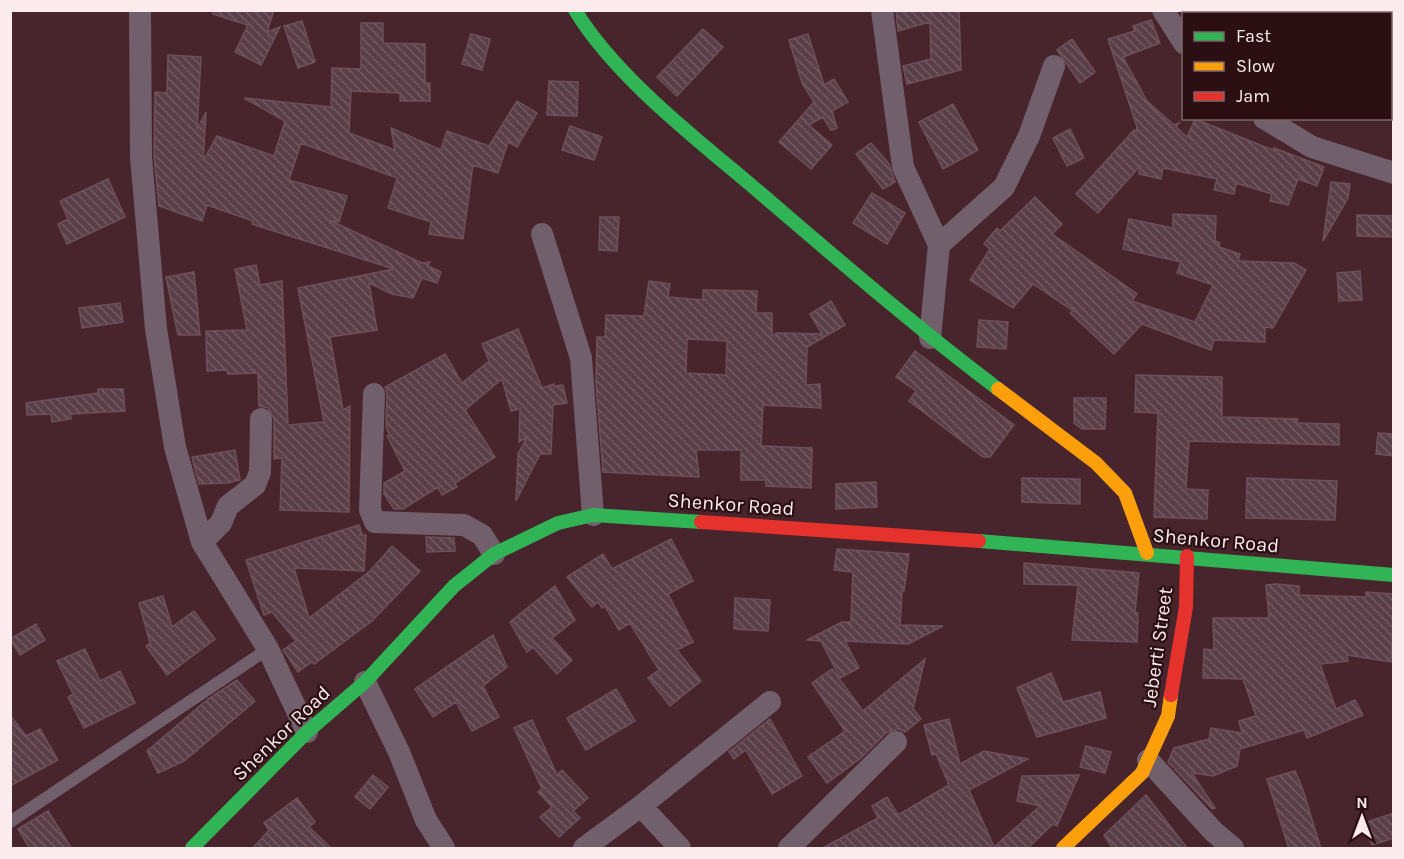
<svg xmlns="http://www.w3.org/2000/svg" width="1404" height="859" font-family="Karla,sans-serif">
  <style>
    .building { fill: url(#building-back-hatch); stroke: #6d505a; stroke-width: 1.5; fill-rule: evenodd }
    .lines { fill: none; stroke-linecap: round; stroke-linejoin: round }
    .lane { stroke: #725f6c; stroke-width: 12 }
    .street { stroke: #725f6c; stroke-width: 22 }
    .fast { stroke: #30b455; stroke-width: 14 }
    .slow { stroke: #ff9f0a; stroke-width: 14 }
    .jam { stroke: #e5322d; stroke-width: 14 }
    .labels { text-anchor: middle; stroke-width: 4.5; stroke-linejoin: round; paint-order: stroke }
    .street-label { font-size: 20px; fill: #fcebec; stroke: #2b0f13 }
  </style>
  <defs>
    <pattern id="building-back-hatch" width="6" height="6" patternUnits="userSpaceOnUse" patternTransform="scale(1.5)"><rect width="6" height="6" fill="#5a3e48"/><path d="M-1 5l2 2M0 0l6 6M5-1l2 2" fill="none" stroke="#735a63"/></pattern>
  </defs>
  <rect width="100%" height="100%" fill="#48252c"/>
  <path class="building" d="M214,10h60l-7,22 13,-5 -19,38 -26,-13 13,-27 -35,-11z
    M896,10h63l2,60 -54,14 -4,-18 28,-7 -1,-37 -32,9z
    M1151,20l9,23 -37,14 24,44 27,24 5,-2 -3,4 11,10 8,-18 78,31 1,-2 50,19 -7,19 -19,-7 -10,26 -18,-4 2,-7 -36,-11 -2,11 -20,-4 3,-11 -54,-11 -2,11 -22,-5 1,-8 -42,47 -22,-19 58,-64 2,3 1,-6 -29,-88 27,-8 -2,-5z
    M302,21l13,41 -17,6 -14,-42z
    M361,23h22v20l42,1v39h5v18h-30v-8l-49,-2 -2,42 46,17 -4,-22 50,22 6,-19 42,15 28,-45 20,12 -20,34 -9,-5 -10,31 -25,-8 -10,74 -34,-5 2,-12 -43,-14 9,-30 -96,-35 -12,37 58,16 -8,26 -10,-2 93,43 8,-1 -2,4 13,6 -4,11 -15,-5 -9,20 -21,-4 -23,-11 8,47 -47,7 13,73 7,-4 -1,106 -69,-2 2,-52 -8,1v-40l-6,-11 -9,-2 -1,-33 -30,1 -1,-4 -20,1 -1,-40 41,-1 -12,-61 21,-4 4,20 22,-4 6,144 36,-3 -26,-134 96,-19 -142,-45 1,-3 -46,-16 -5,16 -43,-15 -5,-50 1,-64 12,1 1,-38 33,2 -4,72 9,-17 -3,49 14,-25 57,20 11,-35 -41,-23 87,9 1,-39 29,1z
    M703,29l20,18 -46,49 -20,-19z
    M471,34l19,5 -8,31 -20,-6z
    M808,34l16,51 10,-6 14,23 -16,9 5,17 -6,2 -8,-13 -14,8 23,20 -21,24 -32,-27 35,-40 -12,-19 -13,-43z
    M1072,39l23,33 -15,11 -23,-33z
    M549,81l29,1 -1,34 -30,-1z
    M953,104l25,46 -35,19 -24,-47z
    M570,126l32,11 -8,23 -32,-10z
    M1070,129l14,29 -17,8 -14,-28z
    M871,143l18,21 6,18 -12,7 -27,-35z
    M108,179l17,38 -58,27 -9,-20 10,-5 -8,-18z
    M1331,182l19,2 -2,14 -25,43z
    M872,193l33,20 -18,31 -34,-21z
    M1035,197l27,27 -10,10 85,60 -5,7 63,21 18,-37 -36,-12 4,-11 -58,-13 6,-30 44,9v-14l43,2 -1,25 5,2 -1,4 21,7 -2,7 56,2 12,7 -33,58 -8,-1v15l-51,-2 -3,10 -69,-26 -28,30 -44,-41 3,-2 -40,-27 -20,24 -43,-28 20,-31 -6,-5 13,-16 3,3z
    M1357,215l37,1v21l-37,-1z
    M600,217h19l-2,34 -18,-1z
    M1360,271l2,29 -23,1 -2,-28z
    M194,272l6,63h-22l-12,-58z
    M649,281l21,3 -2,13 35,3v-10l54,1 -1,22h16v23l5,-3 45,1 -12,-20 21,-13 14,24 -38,22 -1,38 14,-1 1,24 -58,-3 -2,41 51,2 -1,40 -45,-2v-6h-25v-30h-45l3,27 -96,-5 -7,-89 1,-46h8l1,-22 38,1zM687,339l40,2 -1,34 -40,-2z
    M120,303l3,19 -41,6 -3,-20z
    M979,320l29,2 -2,27 -29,-2z
    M518,329l24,59 12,-4v2l9,-1 4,18 -14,2 -2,49h-11l-24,47 2,-47 9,-17 -8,5 1,-33 -9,2 -9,-32 -37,31 30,47 -40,26 2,4 -15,8 -4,-8 -35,22h-9l-10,-15v-11l21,-12 -18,-35 3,-1 -4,-7 1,-34 -2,-7 60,-33 17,29 27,-22 -7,-17z
    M915,351l99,74 -24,32h-7l-74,-56 7,-10 -20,-14z
    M1136,375l86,2v40l76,2 -1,4 42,1v21l-150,-4 -3,48 22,1 -1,29 -53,-2 4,-104 -23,-1z
    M98,389h25l2,22 -55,3 1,5 -19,3 -1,-8 -24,1 -1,-12 72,-10z
    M1074,398h32l-1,31h-23l-8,-6z
    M1378,433l16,1v22l-18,-2z
    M235,450l5,30 -13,3 -28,1 -7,-27z
    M1022,478l58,1v25l-58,-2z
    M1247,478l90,3 -2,39 -89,-2z
    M876,482l1,25 -41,2v-25z
    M359,525l3,9 -3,1h7l-2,36 -70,-3 15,50 61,-47 22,-25 28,25 -48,50 -58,43 -2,-2 -14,10 -15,-22 13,-9 -24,-29 -8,3 -18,-55z
    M426,537l28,1 1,13 -28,1z
    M671,539l22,42 -25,13 25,48 -16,8 24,31 -31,25 -22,-28 11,-8 -29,-47 -11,7 -14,-24 -3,2 -4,-6 -6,5 -25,-30 36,-23 9,15z
    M837,549l72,5 -5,37h-2l-2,34 43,1 -35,18 -63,-3 14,27 -19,10 -19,-37 -14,-1 35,-18h9l2,-50 -19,-2z
    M1024,563l115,10 -4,39 3,1 -1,29 -65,-2 6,-55 -54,-1z
    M1276,584l23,2v9l67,2v-5l28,2 -3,68 -44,-7 1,6 -28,3 16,45 19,-9 8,15 -56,23 -3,-8 -64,19 -3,17 -24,10 -21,-3 23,35 -3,1 -44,-47 6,-14 35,-9 2,-11 31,5 -3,-12 17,-5 -13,-37 -40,-1 1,-29 10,1 -1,-32h56l-3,-33z
    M555,586l20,34 -23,18 20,22 -15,14 -24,-27 -6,5 -17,-30z
    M163,596l9,31 22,-16 21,28 -48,36 -21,-29 4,-3 -11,-40z
    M735,598l35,2 -2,31 -34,-2z
    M36,624l9,16 -25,15 -10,-16z
    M493,635l14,32 -24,19 16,31 -27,14 -16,-29 -23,15 -18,-28z
    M85,649l15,32 20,-10 15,32 -51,25 -16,-31 5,-3 -16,-33z
    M925,659l-12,50 8,10 -16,13 -6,-3 -12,3 -26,26 -34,25 -19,-26 37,-26 -33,-48 20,-14 31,42z
    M1051,673l12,29 37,-10 6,26 -69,19 -20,-49z
    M237,680l18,21 -71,60 -26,12 -11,-22 61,-52z
    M616,689l19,32 -49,29 -19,-32z
    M10,715l16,21 14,-7 18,31 -48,26z
    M770,719l32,57 -30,18 -26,-44 -12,9 -5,-7z
    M949,719l11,45 24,-13 44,8 -59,31 25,57 46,-41 -23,-5 5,-25 57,-1 -22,51 -4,-2 -26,25h-206l57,-31 -6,-12 15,-9 11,18 51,-30 -13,-31 -4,1 -8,-30z
    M532,720l25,55 5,-5 26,28 -15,13 7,7 -21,19 -19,-20 12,-10 -14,-15 4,-3 -28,-61z
    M1086,746l25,6 -6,21 -25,-6z
    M1295,771l7,16 19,62h-32l-22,-70z
    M373,775l15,12 -18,22 -15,-12z
    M1146,795l42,54h-75l-9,-14z
    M297,798l18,24 -6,5 23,22h-80l17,-19 -5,-7z
    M48,811l24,38h-42l-12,-20z
    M1394,813v25l-22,7 -8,-22z"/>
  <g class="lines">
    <path class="lane" d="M10,822l258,-173"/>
    <path class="street" d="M140,10l1,147 15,172 19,118 27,95 66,107 39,83
      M882,10l21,157 36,78 -9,93
      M1163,10l21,33
      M1264,118l48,29 82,26
      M542,234l39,124 12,157
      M939,245l65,-58 25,-51 25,-70
      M374,394l-4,116 5,12 89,3 18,10 12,19
      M202,542l19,-19 7,-17 27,-21 5,-13 1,-53
      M365,682l34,70 27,68 18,28
      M1148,760l66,72 19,16
      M641,806l39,42
      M584,848l57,-42 129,-104
      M789,848l107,-106"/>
    <path class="fast" d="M575,10c39,65 119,127 177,176 81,69 161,139 246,203
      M979,541l415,34
      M192,848l115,-116 58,-50 89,-96 40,-32 64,-31 35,-8 108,7"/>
    <path class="slow" d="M998,389l98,74 29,30 22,60
      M1063,848l79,-75 26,-57 3,-21"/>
    <path class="jam" d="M701,522l278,19
      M1171,695l15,-88 1,-51"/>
  </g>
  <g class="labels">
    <g class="street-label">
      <text transform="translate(731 504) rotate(4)" y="7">Shenkor Road</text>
      <text transform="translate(1216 540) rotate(5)" y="7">Shenkor Road</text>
      <text transform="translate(1157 647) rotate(-82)" y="7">Jeberti Street</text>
      <text transform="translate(281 733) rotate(-44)" y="7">Shenkor Road</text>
    </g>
  </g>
  <rect width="1404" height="859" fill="none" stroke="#fcebec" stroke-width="24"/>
  <rect x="1182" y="12" width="210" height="108" fill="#2b0f13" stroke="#7f676a" stroke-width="1.5"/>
  <rect x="1194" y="32" width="30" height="9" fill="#30b455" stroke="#7f676a" stroke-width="1.5"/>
  <text x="1236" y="42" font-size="18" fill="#fcebec">Fast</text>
  <rect x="1194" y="62" width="30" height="9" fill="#ff9f0a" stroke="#7f676a" stroke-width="1.5"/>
  <text x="1236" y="72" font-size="18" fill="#fcebec">Slow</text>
  <rect x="1194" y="92" width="30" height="9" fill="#e5322d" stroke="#7f676a" stroke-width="1.5"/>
  <text x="1236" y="102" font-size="18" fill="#fcebec">Jam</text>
  <g transform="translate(1362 817)" stroke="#2b0f13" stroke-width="4.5" paint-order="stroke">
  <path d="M0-4.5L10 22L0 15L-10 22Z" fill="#fcebec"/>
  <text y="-9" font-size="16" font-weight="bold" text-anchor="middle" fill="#fcebec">N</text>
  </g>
</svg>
